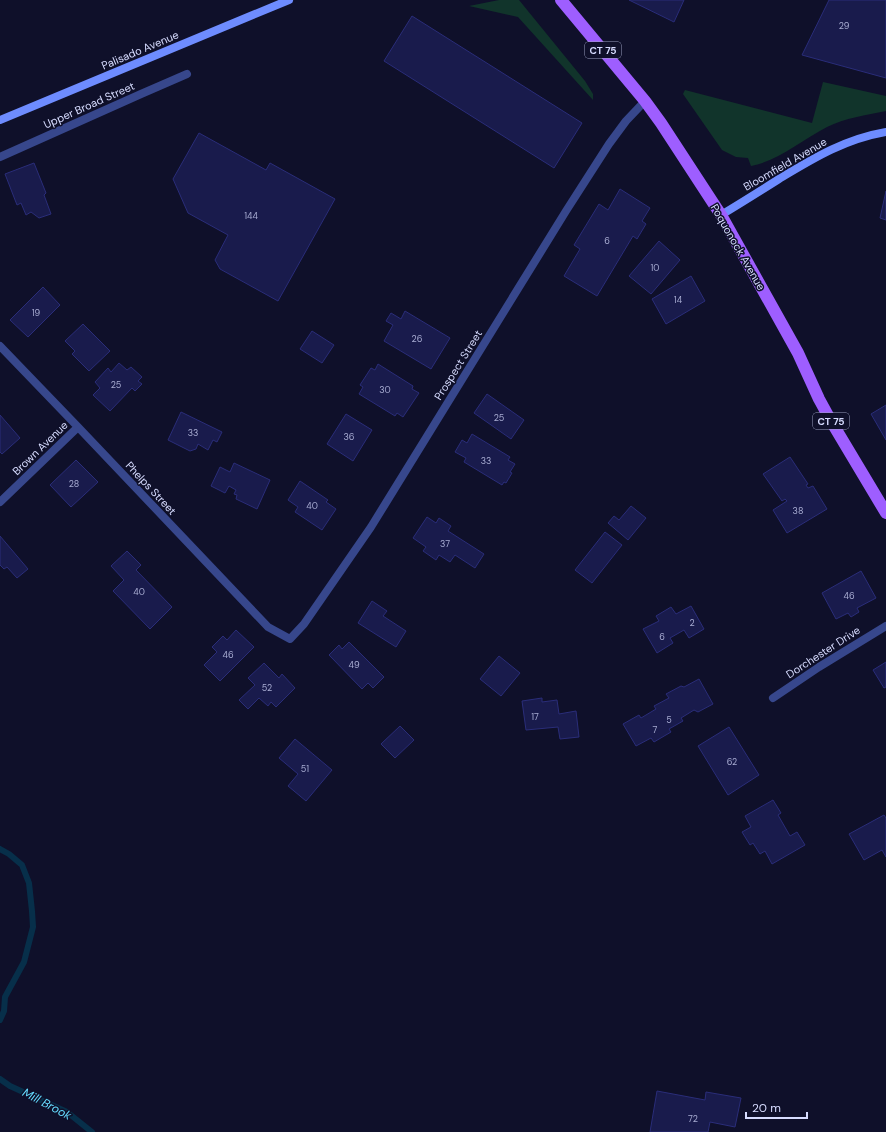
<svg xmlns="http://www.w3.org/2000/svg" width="886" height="1132" font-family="'DM Sans',sans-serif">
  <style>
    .green { fill: #11342b }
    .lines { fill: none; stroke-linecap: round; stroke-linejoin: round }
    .stream { stroke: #072f4a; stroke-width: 6 }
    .building { fill: #191b4c; stroke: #2a2d79 }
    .street { stroke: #37478c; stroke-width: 8 }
    .secondary { stroke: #6e8cff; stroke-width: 8 }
    .primary { stroke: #9e5eff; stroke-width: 12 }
    .labels { text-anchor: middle; stroke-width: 3; stroke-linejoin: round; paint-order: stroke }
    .number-label { font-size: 9px; fill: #a8acd2 }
    .shield { fill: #0f102a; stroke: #9b9fbf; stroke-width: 1 }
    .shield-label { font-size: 10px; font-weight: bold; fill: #d7dcff }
    .street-label { font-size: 11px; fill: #d7dcff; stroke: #0f102a }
    .water-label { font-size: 12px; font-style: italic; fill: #65dcff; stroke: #0f102a }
  </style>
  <rect width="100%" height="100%" fill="#0f102a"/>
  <path class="green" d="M499,0h20l66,81 8,13v6l-75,-83 -49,-11z
    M823,82l63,14v15c-20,4 -41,7 -59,16 -25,13 -49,34 -76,39l-3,-8 -12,-1 -14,-7 -39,-56 2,-4 127,33z"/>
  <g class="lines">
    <path class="stream" d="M0,849l9,5 13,11 7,18 3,28 1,16 -9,35 -19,35 -1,14 -4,9
      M0,1079l10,7 57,26 25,20"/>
  </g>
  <path class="building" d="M629,0h55l-10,22z
    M829,0h57v78l-84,-23z
    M412,16l170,107 -28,45 -170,-107z
    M199,133l67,37 4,-7 65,36 -57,102 -58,-32 -5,-9 13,-25 -40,-22 -15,-34z
    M34,163l12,30 -2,2 7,19 -12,4 -8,-6 -5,3 -5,-12 -4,2 -12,-31z
    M620,189l30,19 -8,13 4,3 -9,15 -4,-3 -36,60 -33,-20 16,-27 -6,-4 25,-41 9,6z
    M886,191v29l-6,-2z
    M659,241l21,19 -29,34 -22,-18z
    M691,276l14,25 -39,23 -14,-25z
    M43,287l17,18 -32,32 -18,-17z
    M405,311l45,27 -19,31 -47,-28 9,-16 -7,-4 5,-8 10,6z
    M83,324l27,27 -21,20 -17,-17 3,-3 -10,-10z
    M312,331l22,14 -12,18 -22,-14z
    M119,363l8,7 4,-3 11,10 -4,4 4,3 -7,7 -3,-3 -22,23 -17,-16 7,-7 -5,-6 13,-14 3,4z
    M378,364l35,22 -1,3 7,4 -16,24 -6,-4 -2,3 -36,-22 4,-7 -3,-2 11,-17 4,2z
    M487,394l37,26 -13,19 -37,-26z
    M886,405v35l-15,-26z
    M181,412l41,20 -5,10 -4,-2 -5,10 -10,-6 -2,5 -6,2 -22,-11z
    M346,414l26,16 -19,31 -26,-17z
    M0,415l20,23 -18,16 -2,-2z
    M472,434l38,23 -2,3 7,4 -5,8 2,1 -6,10 -2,-1 -2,3 -38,-23 2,-4 -11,-6 7,-12 5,3z
    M790,457l18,27 -2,1 2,3 5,-2 14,23 -40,24 -14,-23 14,-9 -2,-2 -3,2 -19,-27z
    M76,460l22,22 -27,25 -21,-22z
    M234,463l36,17 -13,29 -21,-10 1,-4 -3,-1 2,-4 -7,-4 -4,7 -14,-7 9,-19 10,5z
    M300,481l28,19 -2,2 10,7 -14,21 -27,-18 3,-5 -10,-7z
    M631,506l15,12 -18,22 -20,-17 6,-7 5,4z
    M427,517l9,6 3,-5 12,8 -3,5 36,23 -9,14 -20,-13 -5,7 -11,-7 -3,5 -13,-9 3,-4 -13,-9z
    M605,532l17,13 -30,38 -17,-13z
    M0,536l28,33 -11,9 -10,-11 -3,2 -4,-4z
    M127,551l14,14 -5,5 36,37 -22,22 -37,-38 11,-11 -13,-14z
    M861,571l15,27 -19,10 2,4 -8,5 -3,-4 -12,6 -14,-26z
    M372,601l15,10 -4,5 23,15 -10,16 -38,-24z
    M691,606l13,23 -15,9 -5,-8 -14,8 3,5 -16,10 -14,-24 16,-8 -3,-5 15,-9 5,7z
    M236,630l18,17 -34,34 -16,-16 13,-13 -5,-5 11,-11 4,4z
    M349,642l35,35 -11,11 -5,-5 -6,6 -33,-34 10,-10 3,4z
    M499,656l21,17 -19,23 -21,-17z
    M886,662v25l-2,1 -11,-18z
    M264,663l15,15 3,-4 13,14 -19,19 -5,-5 -3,4 -9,-8 -11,11 -9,-9 16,-15 -7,-7z
    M699,679l14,25 -15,8 -4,-2 -13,8 2,3 -14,8 2,3 -17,10 -3,-4 -15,8 -13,-22 16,-9 2,3 15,-9 -2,-3 15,-8 -3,-4 15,-8 3,1z
    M542,698v4l15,-2 2,14 17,-3 3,26 -19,2 -2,-12 -32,3 -4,-29z
    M400,726l14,14 -19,18 -14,-14z
    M729,727l30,48 -31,20 -30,-49z
    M295,739l37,31 -26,31 -18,-15 10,-12 -19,-16z
    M773,800l8,13 -3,2 12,21 7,-4 8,13 -33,19 -7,-13 -5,3 -7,-11 -3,2 -8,-13 9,-5 -6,-11z
    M884,815l2,3v39l-4,-7 -18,10 -15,-26z
    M657,1091l48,9 1,-8 35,6 -6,29 -25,-5 -2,10h-58z"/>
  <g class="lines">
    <path class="street" d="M0,157l141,-63 46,-20
      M0,346l78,81 190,200 22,12 14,-15 67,-97 195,-316 43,-67 17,-23 19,-20
      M0,502l78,-75
      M773,698l46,-31 67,-41"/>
    <path class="secondary" d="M0,120l289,-120
      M721,215c20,-12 39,-24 58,-36 35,-21 66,-40 107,-47"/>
    <path class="primary" d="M561,0l84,101 16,22 60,92 77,138 21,46 12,22 55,92"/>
  </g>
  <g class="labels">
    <g class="number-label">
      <text x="844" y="29">29</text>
      <text x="251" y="219">144</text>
      <text x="607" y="244">6</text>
      <text x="655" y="271">10</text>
      <text x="678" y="303">14</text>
      <text x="36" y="316">19</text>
      <text x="417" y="342">26</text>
      <text x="116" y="388">25</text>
      <text x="385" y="393">30</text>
      <text x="499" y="421">25</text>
      <text x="193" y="436">33</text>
      <text x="349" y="440">36</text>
      <text x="486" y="464">33</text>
      <text x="74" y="487">28</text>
      <text x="312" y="509">40</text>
      <text x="798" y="514">38</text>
      <text x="445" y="547">37</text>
      <text x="139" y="595">40</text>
      <text x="849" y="599">46</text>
      <text x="692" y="626">2</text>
      <text x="662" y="640">6</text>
      <text x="228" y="658">46</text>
      <text x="354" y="668">49</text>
      <text x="267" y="691">52</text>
      <text x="535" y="720">17</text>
      <text x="669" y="723">5</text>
      <text x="655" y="733">7</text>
      <text x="732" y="765">62</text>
      <text x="305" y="772">51</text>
      <text x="693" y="1122">72</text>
    </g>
    <g class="shield">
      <rect x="585" y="42" width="36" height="16" rx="3"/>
      <rect x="813" y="413" width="36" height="16" rx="3"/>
    </g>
    <g class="shield-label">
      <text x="603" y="54">CT 75</text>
      <text x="831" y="425">CT 75</text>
    </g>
    <g class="street-label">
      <text transform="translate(140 50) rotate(-23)" y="4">Palisado Avenue</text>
      <text transform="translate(89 105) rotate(-24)" y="4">Upper Broad Street</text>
      <text transform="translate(785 164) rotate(-30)" y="4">Bloomfield Avenue</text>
      <text transform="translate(738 247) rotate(60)" y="4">Poquonock Avenue</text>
      <text transform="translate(458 365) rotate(-58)" y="4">Prospect Street</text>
      <text transform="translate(40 448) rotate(-44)" y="4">Brown Avenue</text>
      <text transform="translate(151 488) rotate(47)" y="4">Phelps Street</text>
      <text transform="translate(823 652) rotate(-33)" y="4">Dorchester Drive</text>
    </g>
    <g class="water-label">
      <text transform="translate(47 1104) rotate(28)" y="4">Mill Brook</text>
    </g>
  </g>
  <path d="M746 1112v6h61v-6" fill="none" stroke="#d7dcff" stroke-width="2"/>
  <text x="752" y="1112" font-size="12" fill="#d7dcff" stroke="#0f102a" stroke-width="3" paint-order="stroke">20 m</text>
</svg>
